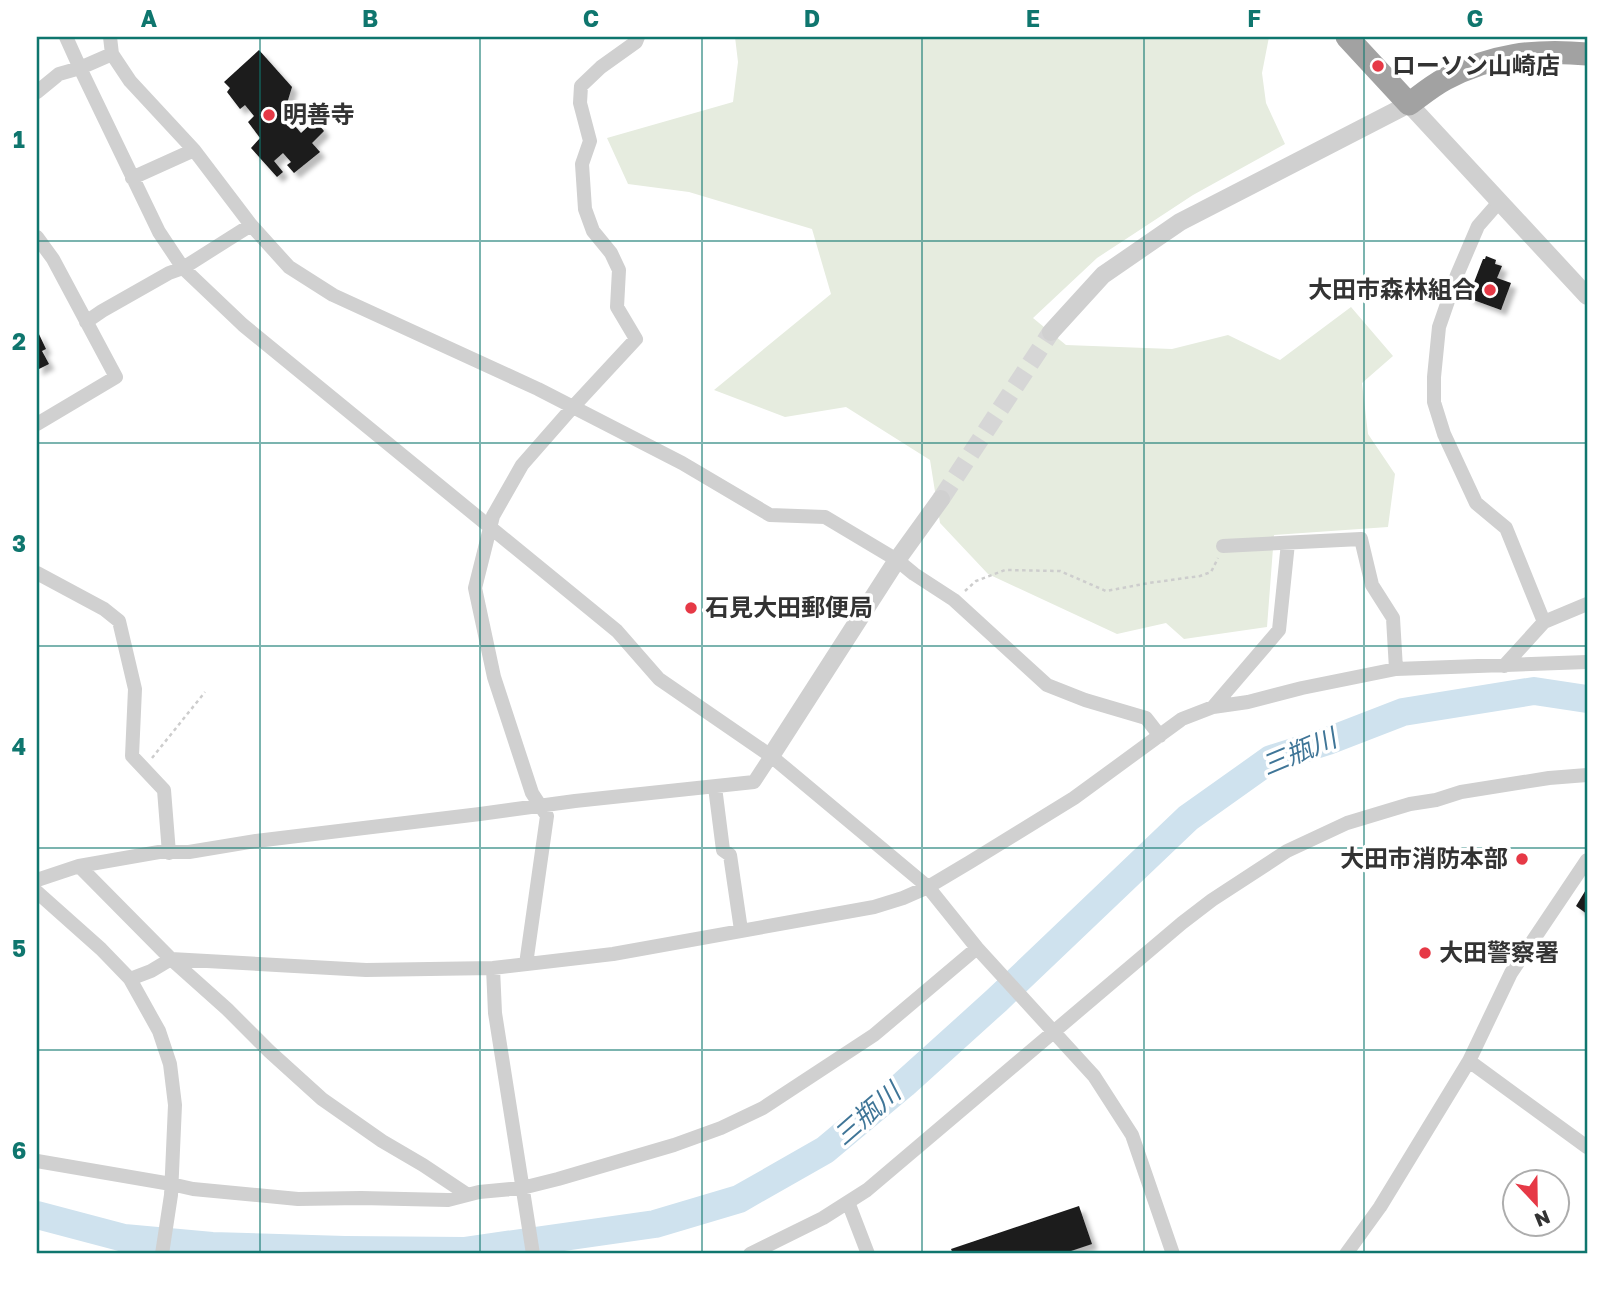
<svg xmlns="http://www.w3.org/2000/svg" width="1624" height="1291" font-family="'Golos Text','Noto Sans JP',sans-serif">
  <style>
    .green { fill: #e6ecdf }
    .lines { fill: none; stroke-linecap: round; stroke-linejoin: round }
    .river { stroke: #cfe2ee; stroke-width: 28 }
    .building { fill: #1a1a1a; filter: url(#shadow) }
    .tertiary-tunnel { stroke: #d6d6d6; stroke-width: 18; stroke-dasharray: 18 9; stroke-linecap: butt }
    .path { stroke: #cdcdcd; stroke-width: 2.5; stroke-dasharray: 3.5 3.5; stroke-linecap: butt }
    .minor { stroke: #d0d0d0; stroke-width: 14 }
    .tertiary { stroke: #d0d0d0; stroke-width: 18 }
    .trunk { stroke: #a2a2a2; stroke-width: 23 }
    .grid { fill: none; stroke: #0f766e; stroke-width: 2; stroke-opacity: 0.55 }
    .poi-dot { fill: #e63946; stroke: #fff; stroke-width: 2.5 }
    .labels { text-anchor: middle; stroke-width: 7; stroke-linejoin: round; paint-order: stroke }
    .poi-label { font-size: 24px; font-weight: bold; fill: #333; stroke: #fff; text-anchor: start }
    .water-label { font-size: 26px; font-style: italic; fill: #3f7597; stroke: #fff }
    .neatline { fill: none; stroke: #0f766e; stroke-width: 2.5 }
    .grid-label { font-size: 23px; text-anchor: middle; font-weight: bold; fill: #0f766e }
  </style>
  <defs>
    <filter id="shadow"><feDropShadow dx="5.5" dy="5.5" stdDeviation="2" flood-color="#0004"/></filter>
  </defs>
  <rect width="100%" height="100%" fill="#fff"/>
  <path class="green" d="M735,37h534l-7,36 4,30 19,41 -92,51 -96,63 -64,60 33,27 106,4 56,-14 52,25 71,-53 42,49 -31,27 6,51 27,40 -7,53 -114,8 -7,92 -83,12 -18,-16 -49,11 -129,-60 -48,-51 -10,-63 -84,-53 -61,10 -71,-27 117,-96 -19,-65 -123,-37 -61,-8 -21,-46 126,-36 5,-40z"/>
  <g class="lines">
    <path class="river" d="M37,1215l87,23 88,8 133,4 119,1 191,-27 84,-25 86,-49 79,-66 93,-84 191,-182 83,-59 57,-18 75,-29 131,-21 53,8"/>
  </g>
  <path class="building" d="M259,50l33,37 -8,26 17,20 14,-13 9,11 -12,12 8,9 -26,21 -7,-8 4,-3 -8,-9 -9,8 9,11 -6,5 -26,-29 9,-10 -12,-16 6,-6 -9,-11 -5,4 -13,-17 3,-4 -6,-6z
    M1486,256l10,4 -1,4 7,2 -5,12 14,5 -10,27 -33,-12 15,-39h2z
    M37,330l9,19 -4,2 7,13 -12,6z
    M1587,888v26l-11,-8z
    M1079,1206l13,38 -30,10h-109l-2,-5z"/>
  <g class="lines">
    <path class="tertiary-tunnel" d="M941,499l110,-167"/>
    <path class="path" d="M965,591l11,-10 29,-11 55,1 46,20 43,-8 51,-7 11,-4 7,-14
      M152,758l53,-66"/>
    <path class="minor" d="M66,37l14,31 79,164 24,36 60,57 374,306 42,48 112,77 157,131 49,61 117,128 38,59 41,119
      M110,37l2,17 18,27 64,69 57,75 38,42 44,28 205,94 144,74 88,52 55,2 72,43 17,14 40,26 93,85 38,15 61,18 14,18
      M37,92l22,-18 21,-6 32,-14
      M132,178l62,-28
      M1499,202l-21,24 -21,49 -18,52 -5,50v25l10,32 32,69 30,25 38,94
      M37,237l16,22 63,118 -79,47
      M86,322l16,-11 67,-38 14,-5 68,-43
      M1223,546l138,-7 11,46 21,33 3,51
      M37,573l67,36 15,12 16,68 -3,67 32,34 5,63
      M1504,666l40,-44 43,-18
      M1213,707l66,-77 9,-87
      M715,787l8,63 7,5 11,75
      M79,866l92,93 56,50 42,42 53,48 60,42 41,24 45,30
      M37,880l42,-14 80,-14h30l67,-11 224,-27 95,-13 179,-19 17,-26
      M37,892l64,57 29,30 29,52 11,33 5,41 -4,90 -9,59
      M526,964l21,-148 -15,-23 -38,-116 -19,-89 18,-72 29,-51 50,-57 64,-69 -19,-32 2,-37 -8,-17 -18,-22 -8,-22 -3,-45 8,-23 -10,-38 1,-17 20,-19 35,-25 2,-5
      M493,968l2,45 38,241
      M130,979l21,-8 20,-12 195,11 127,-2 120,-14 261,-47 29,-9 25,-11 42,-25 104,-64 108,-79 31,-12 35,-5 54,-14 94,-19 191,-7
      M1469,1061l118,86
      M37,1161l134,23 22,5 105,10 63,-1 87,2 31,-8 43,-4 36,-9 116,-34 47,-17 42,-20 111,-73 103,-87
      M848,1202l20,52
      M750,1254l73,-36 44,-28 315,-267 30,-23 75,-49 60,-28 63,-19 26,-4 25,-8 88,-14 38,-3
      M1346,1254l34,-47 89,-146 42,-88 76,-113"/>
    <path class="tertiary" d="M1051,332l52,-57 77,-53 229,-118 178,192
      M771,756l126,-196 44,-61"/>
    <path class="trunk" d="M1347,37l62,67c11,-8 23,-18 36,-25 46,-24 90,-30 142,-25"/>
  </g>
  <path class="grid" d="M260,37v1217M480,37v1217M702,37v1217M922,37v1217M1144,37v1217M1364,37v1217M37,241h1550M37,443h1550M37,646h1550M37,848h1550M37,1050h1550"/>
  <g class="poi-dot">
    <circle cx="1378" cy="66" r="7"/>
    <circle cx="269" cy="115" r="7"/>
    <circle cx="1490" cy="290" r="7"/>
    <circle cx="691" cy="608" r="7"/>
    <circle cx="1522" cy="859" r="7"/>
    <circle cx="1425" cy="953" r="7"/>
  </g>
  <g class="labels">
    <g class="poi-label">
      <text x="1392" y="74">ローソン山崎店</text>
      <text x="283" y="123">明善寺</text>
      <text x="1476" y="298" text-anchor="end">大田市森林組合</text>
      <text x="705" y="616">石見大田郵便局</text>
      <text x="1508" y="867" text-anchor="end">大田市消防本部</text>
      <text x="1439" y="961">大田警察署</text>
    </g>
    <g class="water-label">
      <text transform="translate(1299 752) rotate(-23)" y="9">三瓶川</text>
      <text transform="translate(867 1114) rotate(-41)" y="9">三瓶川</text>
    </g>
  </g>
  <rect width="1624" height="1291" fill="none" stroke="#ffffff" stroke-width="77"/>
  <g transform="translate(1536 1203) rotate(158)"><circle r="33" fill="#ffffff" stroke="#adadad" stroke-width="2"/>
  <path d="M0-5L12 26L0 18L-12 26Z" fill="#e63946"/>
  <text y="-10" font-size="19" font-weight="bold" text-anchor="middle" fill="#333333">N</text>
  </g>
  <rect x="38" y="38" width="1548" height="1214" class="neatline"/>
  <g class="grid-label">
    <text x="149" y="27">A</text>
    <text x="370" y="27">B</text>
    <text x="591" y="27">C</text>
    <text x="812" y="27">D</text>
    <text x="1033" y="27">E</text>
    <text x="1254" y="27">F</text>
    <text x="1475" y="27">G</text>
    <text x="19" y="148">1</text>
    <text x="19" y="350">2</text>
    <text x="19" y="552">3</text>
    <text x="19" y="755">4</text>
    <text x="19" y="957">5</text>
    <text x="19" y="1159">6</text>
  </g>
</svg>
